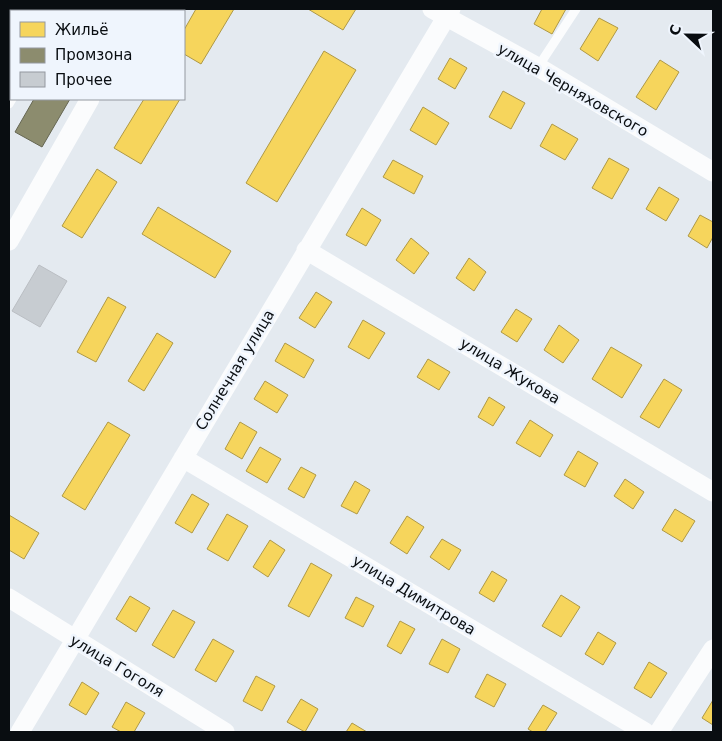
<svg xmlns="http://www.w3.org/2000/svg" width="722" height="741" font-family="'DejaVu Sans',sans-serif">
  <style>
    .homes { fill: #f6d55c; stroke: #af9946 }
    .industry { fill: #8c8c6e; stroke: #656652 }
    .building { fill: #c7ccd1; stroke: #babec3 }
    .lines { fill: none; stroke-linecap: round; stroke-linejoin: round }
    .service { stroke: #fbfcfd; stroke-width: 9 }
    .minor { stroke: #fbfcfd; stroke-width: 19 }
    .labels { text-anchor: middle; stroke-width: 5; stroke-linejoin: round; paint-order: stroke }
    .street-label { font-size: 15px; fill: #090d11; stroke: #eff5fd }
  </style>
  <rect width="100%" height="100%" fill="#e4eaf0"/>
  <path class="homes" d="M196,9h38l-33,55 -17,-10v-24z
    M308,9h48l-13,21z
    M542,9h24l-14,25 -18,-10z
    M599,18l19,10 -20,33 -18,-12z
    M324,51l32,19 -79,132 -31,-19z
    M450,58l17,10 -12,21 -17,-10z
    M660,60l19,12 -23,38 -20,-13z
    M503,91l22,12 -14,26 -22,-12z
    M144,99h36l-39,65 -27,-16z
    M423,107l26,16 -13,22 -26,-15z
    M552,124l26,15 -13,21 -25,-14z
    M609,158l20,11 -17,30 -20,-11z
    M393,160l30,16 -9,18 -31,-17z
    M97,169l20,13 -35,56 -20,-12z
    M659,187l20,12 -13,22 -20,-12z
    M158,207l73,44 -16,27 -73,-44z
    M362,208l19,12 -15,26 -20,-11z
    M700,215l13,7v15l-6,11 -19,-12z
    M411,238l18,15 -15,21 -18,-14z
    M469,258l17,14 -12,19 -18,-13z
    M316,292l16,10 -17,26 -16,-10z
    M108,297l18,10 -30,55 -19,-10z
    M516,309l16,10 -15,23 -16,-10z
    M363,320l22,13 -16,26 -21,-12z
    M559,325l20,15 -16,23 -19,-13z
    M157,333l16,10 -29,48 -16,-10z
    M285,343l29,17 -10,18 -29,-17z
    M611,347l31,18 -20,33 -30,-19z
    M428,359l22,13 -11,18 -22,-13z
    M664,379l18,11 -23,38 -19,-11z
    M265,381l23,14 -11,18 -23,-14z
    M489,397l16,10 -12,19 -15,-9z
    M530,420l23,15 -13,22 -24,-14z
    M108,422l22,13 -45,75 -23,-14z
    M240,422l17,10 -15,27 -17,-10z
    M260,447l21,12 -14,24 -21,-12z
    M578,451l20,12 -13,24 -21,-12z
    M301,467l15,8 -12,23 -16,-9z
    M625,479l19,13 -11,17 -19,-13z
    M355,481l15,9 -13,24 -16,-8z
    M192,494l17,10 -17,29 -17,-10z
    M675,509l20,12 -13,21 -20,-12z
    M227,514l21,12 -20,35 -21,-12z
    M9,515l30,18 -15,26 -15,-9z
    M407,516l17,11 -17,27 -17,-11z
    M442,539l19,11 -12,20 -19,-13z
    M270,540l15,10 -17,27 -15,-10z
    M311,563l21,12 -23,42 -21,-11z
    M492,571l15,9 -13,22 -15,-9z
    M561,595l19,12 -19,30 -19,-11z
    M130,596l20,12 -14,24 -20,-13z
    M356,597l18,9 -11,21 -18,-9z
    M173,610l22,12 -21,36 -22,-13z
    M400,621l15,8 -14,25 -14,-8z
    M598,632l18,11 -13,22 -18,-11z
    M213,639l21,12 -18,31 -21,-12z
    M442,639l18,10 -12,24 -19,-9z
    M649,662l18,11 -16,25 -17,-10z
    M487,674l19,10 -12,23 -19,-10z
    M256,676l19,10 -13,25 -19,-10z
    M82,682l17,11 -13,22 -17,-10z
    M301,699l17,10 -13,23 -18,-10z
    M713,700v25l-11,-7z
    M126,702l19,11 -11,19h-13l-9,-5z
    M543,705l14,8 -12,19h-12l-5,-3z
    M352,723l15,9h-21z"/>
  <path class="industry" d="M34,99h36l-28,48 -27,-15z"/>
  <path class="building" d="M39,265l28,16 -27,46 -28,-16z"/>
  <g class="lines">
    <path class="service" d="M65,11l1,-2
      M9,53h2
      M538,67l38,-58
      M9,104l3,-5"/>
    <path class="minor" d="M432,9l106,58 175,105
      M143,11l1,-2
      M9,241l81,-142
      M306,250l407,242
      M183,458l462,274
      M9,598l216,134
      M20,732l431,-723
      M659,732l54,-83"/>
  </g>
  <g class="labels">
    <g class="street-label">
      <text transform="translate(573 90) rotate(30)" y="5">улица Черняховского</text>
      <text transform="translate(235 370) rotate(-59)" y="5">Солнечная улица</text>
      <text transform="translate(510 371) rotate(31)" y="5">улица Жукова</text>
      <text transform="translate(414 595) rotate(31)" y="5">улица Димитрова</text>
      <text transform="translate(117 666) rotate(31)" y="5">улица Гоголя</text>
    </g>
  </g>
  <rect width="722" height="741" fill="none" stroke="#090d11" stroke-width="20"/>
  <rect x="10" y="10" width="175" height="90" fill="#eff5fd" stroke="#93989f"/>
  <rect x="20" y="22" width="25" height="15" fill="#f6d55c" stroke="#93989f"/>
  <text x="55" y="35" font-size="15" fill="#090d11">Жильё</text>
  <rect x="20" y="48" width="25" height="15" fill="#8c8c6e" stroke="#93989f"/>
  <text x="55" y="60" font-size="15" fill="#090d11">Промзона</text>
  <rect x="20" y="72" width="25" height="15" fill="#c7ccd1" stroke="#93989f"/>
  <text x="55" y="85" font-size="15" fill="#090d11">Прочее</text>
  <g transform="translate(687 35) rotate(292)" stroke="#eff5fd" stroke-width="4" paint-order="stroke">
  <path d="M0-4L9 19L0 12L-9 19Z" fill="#090d11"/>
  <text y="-8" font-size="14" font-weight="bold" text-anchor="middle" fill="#090d11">С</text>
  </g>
</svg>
